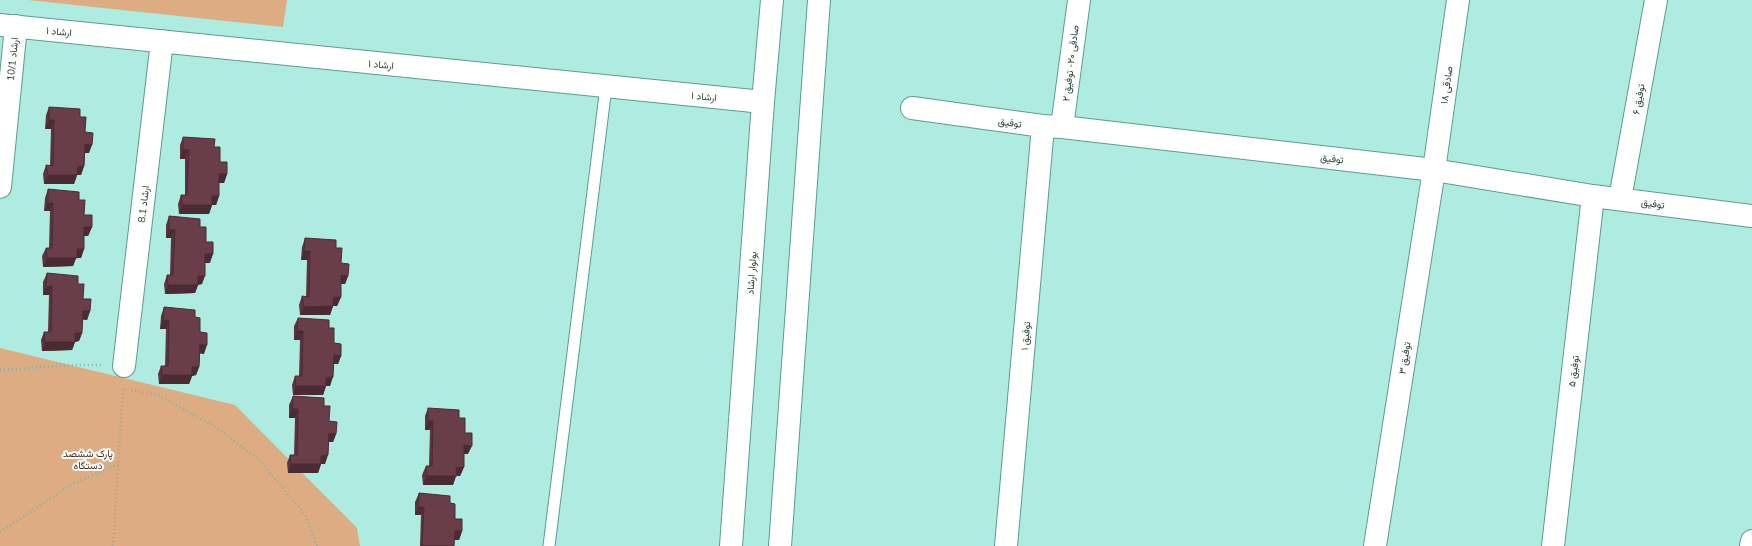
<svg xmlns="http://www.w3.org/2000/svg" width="1752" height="546" font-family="'Nunito Sans',Vazirmatn,sans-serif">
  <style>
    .green { fill: #ddac83 }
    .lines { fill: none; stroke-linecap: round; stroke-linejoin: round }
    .lane-casing { stroke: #5e9a8f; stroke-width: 13 }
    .street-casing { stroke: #5e9a8f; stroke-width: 24 }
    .secondary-casing { stroke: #5e9a8f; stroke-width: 24 }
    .path { stroke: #81b3aa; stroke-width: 2.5; stroke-dasharray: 1 3; stroke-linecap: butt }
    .lane { stroke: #fff; stroke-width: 11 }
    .street { stroke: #fff; stroke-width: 22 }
    .secondary { stroke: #fff; stroke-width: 22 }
    .wall { fill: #5a343f }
    .shaded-wall { fill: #4a2b33 }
    .building { fill: #693d49; stroke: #4a2b33 }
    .labels { text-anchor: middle; stroke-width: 4; stroke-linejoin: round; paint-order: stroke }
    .street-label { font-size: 10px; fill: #1c3631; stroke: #fefefe }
    .park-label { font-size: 10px; fill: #4c3117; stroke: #fefefe }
  </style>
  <rect width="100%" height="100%" fill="#aeece1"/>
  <path class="green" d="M28,0h259l-4,27z
    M0,348l235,57 122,123 3,18h-360z"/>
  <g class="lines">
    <g class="lane-casing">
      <path id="lane" d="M549,546l57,-459"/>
    </g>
    <g class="street-casing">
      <path id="street" d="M0,25l763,77
        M912,108l131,18 19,1 372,43 159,26 159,20
        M1062,127l17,-127
        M0,187l16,-161
        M1620,199l36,-199
        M124,366l38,-325
        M1006,546l37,-420
        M1375,546l59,-376 24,-170
        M1553,546l40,-350
        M1751,546l1,-5"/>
    </g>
    <g class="secondary-casing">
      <path id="secondary" d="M731,546l32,-444 9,-102
        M780,546l39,-546"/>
    </g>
    <path class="path" d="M0,370l69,-5h32
      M131,390l26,5 56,30 46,35 46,54 12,32
      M0,532l69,-46 49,-22
      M113,546l10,-157"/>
    <use href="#lane" class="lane"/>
    <use href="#street" class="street"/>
    <use href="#secondary" class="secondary"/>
  </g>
  <path class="wall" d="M49,107l31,10 5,15 4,21h-4l-1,13 -3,9h-4l-3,9h-30l-1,-10 3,-9 4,1 1,-37h-6l1,-14z
    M183,137l31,10 6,15 7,12 -3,9h-5v13l-3,9h-4l-3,9h-30l-1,-10 3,-9h4v-36h-5v-14z
    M48,189l31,11 5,15 8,12 -4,9h-4v13l-3,9h-5l-3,8 -30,1 -1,-11 4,-8h3l1,-37h-6l1,-13z
    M169,216l31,11 6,15 4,21h-5l-3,21 -4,1 -3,8 -30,1 -1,-10 3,-9h3l1,-37h-5v-13z
    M305,238l31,10 5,15 7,13 -3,8h-4v13l-4,9h-4l-3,9h-30l-1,-10 3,-9 4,1 1,-37h-6l1,-13z
    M47,273l31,11 5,15 7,12 -3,9 -5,-1v14l-3,8 -4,1 -3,8 -30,1 -1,-11 3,-8h4l1,-37h-6v-13z
    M164,307l31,10 5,15 4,22 -4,-1 -1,14 -3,8 -4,1 -3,8h-30l-1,-10 3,-8h4l1,-37h-6l1,-13z
    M298,318l31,10 5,15 7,13 -3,8h-5l-3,22h-4l-3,9h-30l-1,-10 3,-9h4l1,-36h-6v-14z
    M293,396l31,10 5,15 7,13 -3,8h-5l-3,22h-4l-3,9h-30l-1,-10 3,-8h4l1,-37h-6v-13z
    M428,408l31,10 6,15 3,21h-4v13l-4,9h-4l-3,9h-30l-1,-10 4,-9h3l1,-36h-5v-14z
    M419,493l31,10 5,16 7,12 -3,9h-5v6h-34l1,-31h-6v-13z"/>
  <path class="shaded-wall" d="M49,120h5l-3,9h-6z
    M85,144l7,1 -3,8h-7z
    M183,150h6l-4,9h-5z
    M84,166l-3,9h-4l-3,9h-30l4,-9 30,-8z
    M219,174h8l-3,9h-8z
    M212,196h7l-3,9h-6h2l-3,9h-30l3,-9z
    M48,203h5l-3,8h-6z
    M84,227h8l-4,9 -7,-1z
    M169,230h6l-4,8h-5z
    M77,249h7l-3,9h-5l-3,8 -30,1 4,-9z
    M304,251h6l-3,9h-6z
    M205,254h8l-3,9h-8z
    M341,275l7,1 -3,8h-7z
    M198,276h7l-3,8 -6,1h2l-3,8 -30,1 3,-9z
    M52,286l-3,9h-6l3,-8z
    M341,297l-4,9h-6h2l-3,9h-30l4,-8 29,-9z
    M83,311h7l-3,9 -8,-1z
    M169,320l-3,9h-6l3,-8z
    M297,331h6l-3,9h-6z
    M75,333h7l-3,8 -6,1h2l-3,8 -30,1 3,-9z
    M200,344l7,1 -3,9 -7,-1z
    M334,355l7,1 -3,8h-8z
    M192,367h7l-3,8 -4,1 -3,8h-30l3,-9z
    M333,377l-3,9h-6h2l-3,9h-30l3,-9 30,-8z
    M292,409h6l-3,9h-6z
    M428,421h5l-3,9h-5z
    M329,433l7,1 -3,8h-8z
    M464,445l8,1 -4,8h-7z
    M328,455l-3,9h-6h2l-3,9h-30l3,-9 30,-8z
    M464,467l-4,9h-4l-3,9h-30l4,-9 29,-8z
    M418,507h6l-3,8h-6z
    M455,531h7l-3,9 -7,-1z"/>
  <path class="building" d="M49,107l31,2v8h6l-1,15 8,1 -1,12 -7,-1 -1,22 -6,1 -1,8h-29l-2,-10 7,1 1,-46h-5z
    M183,137l32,2 -1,8h6v15h7v12h-8v22h-7v9h-30l-1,-10h6l2,-45h-6z
    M48,189l31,3v8h6l-1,15h8v12h-8v22h-7v9h-30l-1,-10h6l1,-45h-5z
    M169,216l31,3v8h6v15h7v12h-8v22h-7v9h-30l-1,-10h6l2,-45h-6z
    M305,238l31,2v8h6l-1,15 8,1 -1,12 -7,-1v22l-8,1v8l-29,1 -2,-11 7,1 1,-46h-6z
    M47,273l31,3v8h6l-1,15h8l-1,12h-7l-1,22h-7v9h-30l-1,-10h7l1,-46 -6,1z
    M164,307l31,3v7l5,1v14l7,1v12l-7,-1 -1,23h-7v8h-30l-1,-9h7l1,-46 -6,1z
    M298,318l31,2v8h5v15l7,1v12l-7,-1 -1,22 -7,1v8h-30l-1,-10h7l1,-45h-6z
    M293,396l31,2v8h6l-1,15 8,1 -1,12 -7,-1 -1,22 -7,1v8h-30l-1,-9h7l1,-46h-6z
    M428,408l31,2v8h6v15h7v13l-8,-1v22l-8,1 1,8h-30l-1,-10h6l1,-45h-5z
    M419,493l31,3v7l5,1v15h7v12h-7l-1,15h-32l2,-39h-6z"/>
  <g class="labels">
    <g class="street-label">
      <text transform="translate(59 31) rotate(6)" y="4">ارشاد ۱</text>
      <text transform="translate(12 59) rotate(-84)" y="4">ارشاد 10/1</text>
      <text transform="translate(1070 63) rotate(-83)" y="4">صادقی ۲۰- توفیق ۲</text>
      <text transform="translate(381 64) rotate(6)" y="4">ارشاد ۱</text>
      <text transform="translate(1446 85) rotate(-82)" y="4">صادقی ۱۸</text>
      <text transform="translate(704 96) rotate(6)" y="4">ارشاد ۱</text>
      <text transform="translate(1638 99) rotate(-80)" y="4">توفیق ۶</text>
      <text transform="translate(1010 122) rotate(8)" y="4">توفیق</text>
      <text transform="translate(1332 158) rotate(7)" y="4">توفیق</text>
      <text transform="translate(1653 203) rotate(8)" y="4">توفیق</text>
      <text transform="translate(143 204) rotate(-83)" y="4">ارشاد 8.1</text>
      <text transform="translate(751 273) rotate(-86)" y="4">بولوار ارشاد</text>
      <text transform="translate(1025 336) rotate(-85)" y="4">توفیق ۱</text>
      <text transform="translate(1404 358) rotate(-81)" y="4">توفیق ۳</text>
      <text transform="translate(1573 371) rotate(-83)" y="4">توفیق ۵</text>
    </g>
    <g class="park-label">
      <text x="88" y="457">پارک‌ ششصد<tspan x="88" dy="12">دستگاه</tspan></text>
    </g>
  </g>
</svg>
